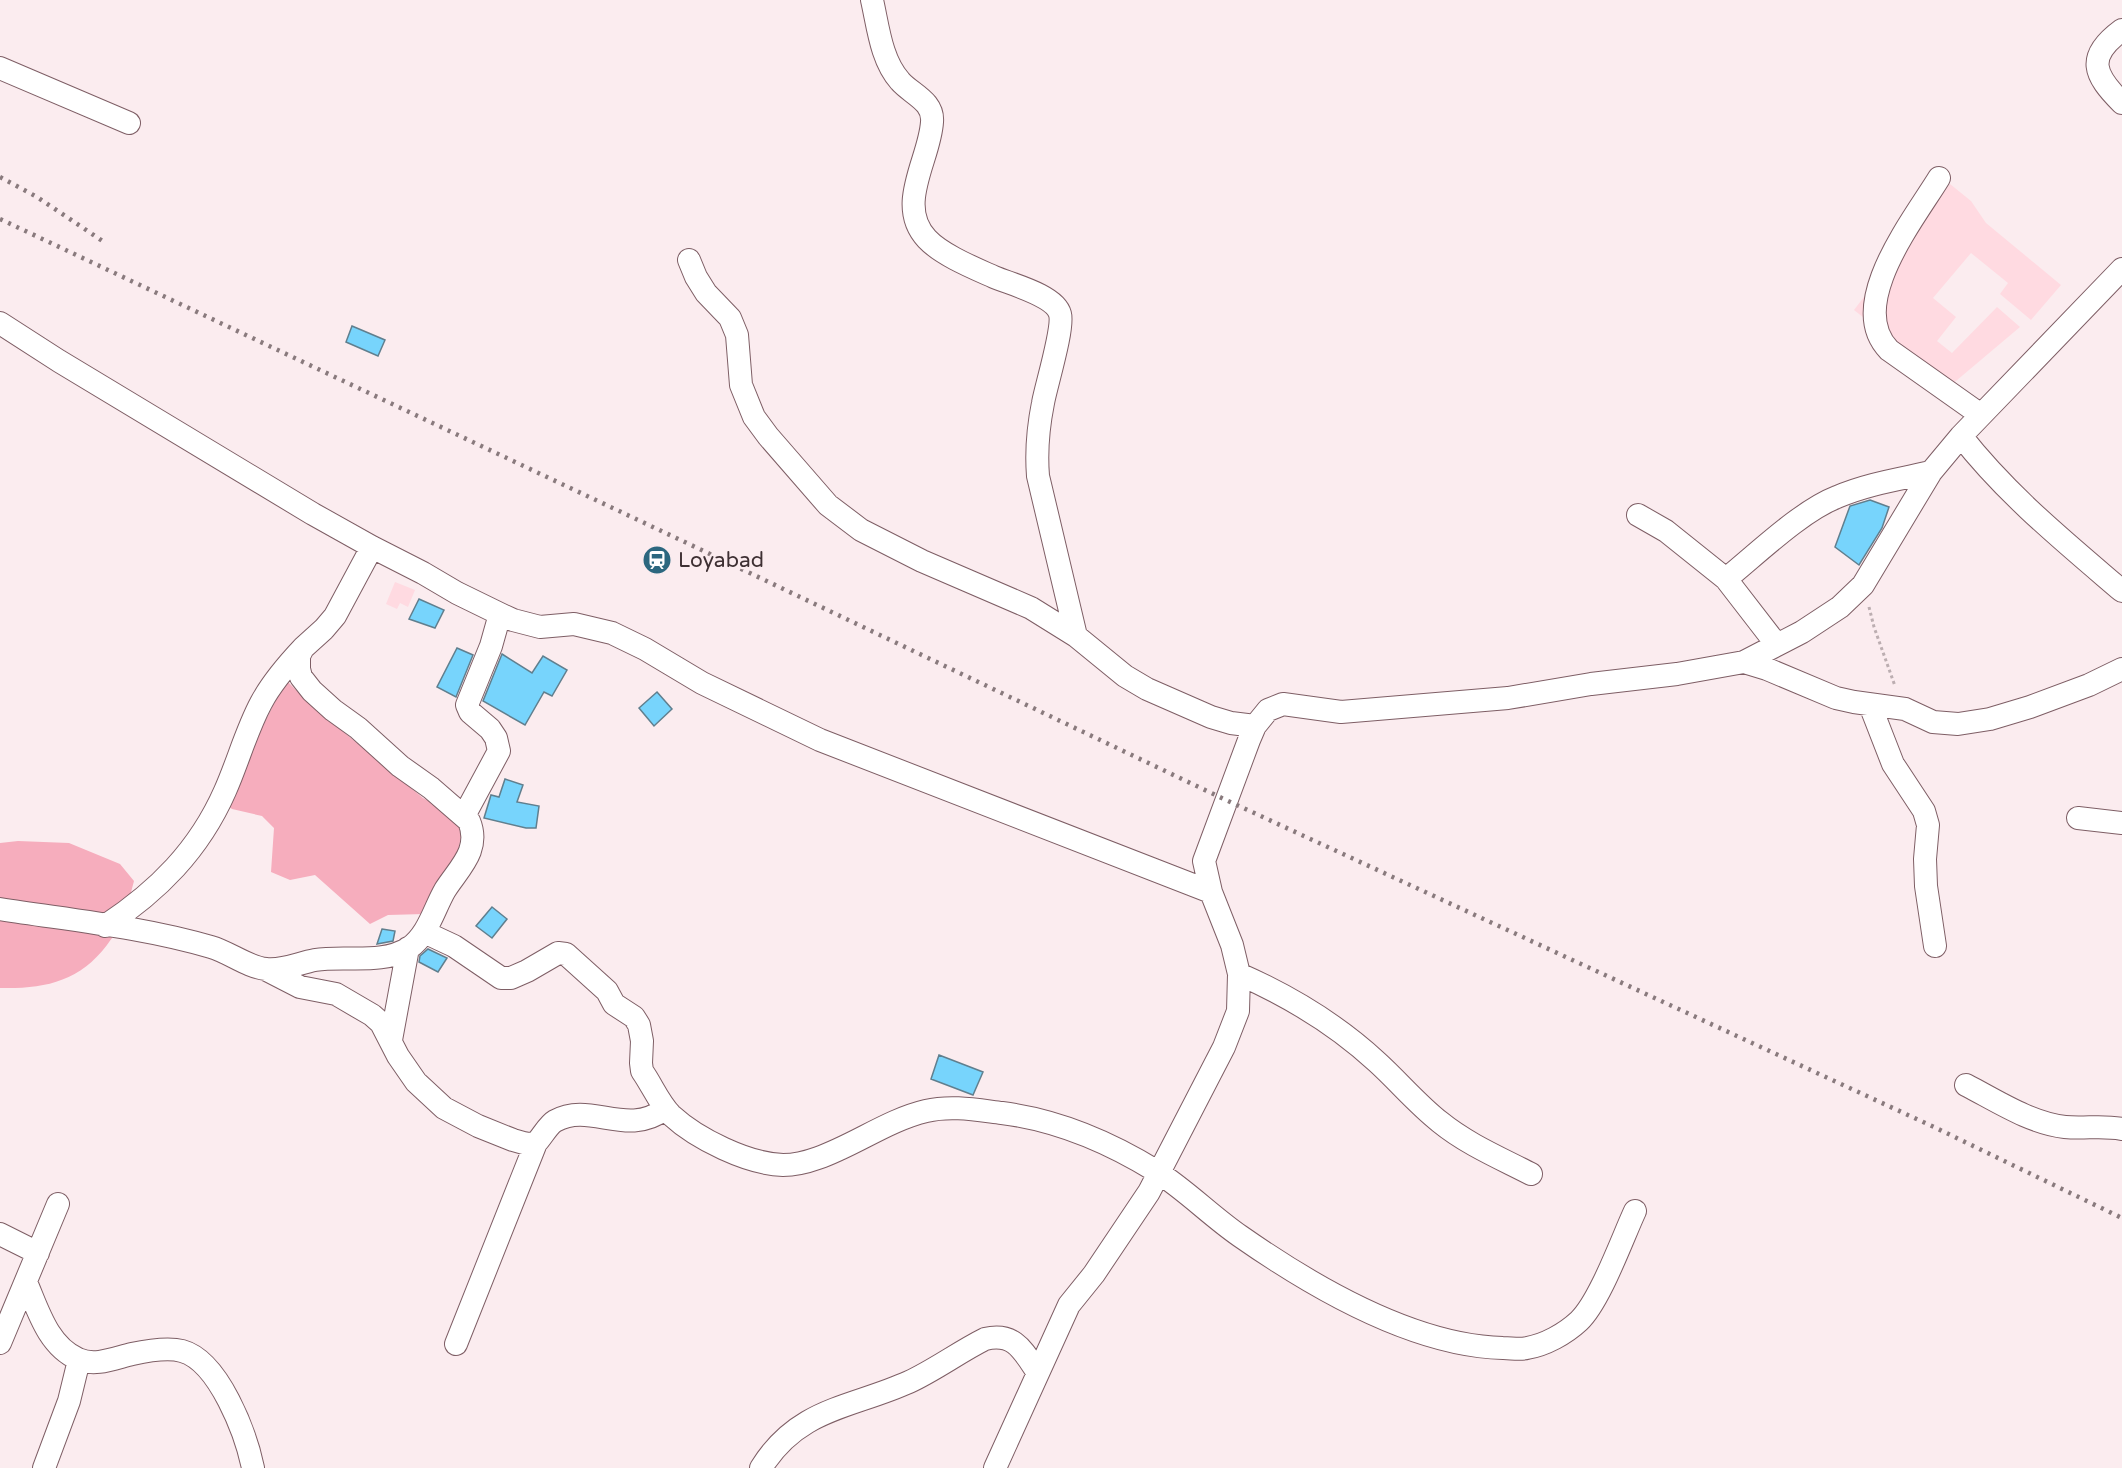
<svg xmlns="http://www.w3.org/2000/svg" width="2122" height="1468" font-family="'Varela Round',sans-serif">
  <style>
    .built { fill: #ffdae1 }
    .green { fill: #f6adbd }
    .building { fill: #77d4fc; stroke: #607f8e; stroke-width: 1.5 }
    .lines { fill: none; stroke-linecap: round; stroke-linejoin: round }
    .minor-casing { stroke: #7e5e65; stroke-width: 24 }
    .path { stroke: #bcaeb1; stroke-width: 3; stroke-dasharray: 3 3; stroke-linecap: butt }
    .minor { stroke: #fff; stroke-width: 22 }
    .rail { stroke: #897a7d; stroke-width: 4.5; stroke-dasharray: 3 6; stroke-linecap: butt }
    .labels { text-anchor: middle; stroke-width: 4.5; stroke-linejoin: round; paint-order: stroke }
    .poi-label { font-size: 21px; fill: #3e3033; stroke: #fbecef; text-anchor: start }
  </style>
  <rect width="100%" height="100%" fill="#fbecef"/>
  <path class="built" d="M1950,184l21,17 15,22 75,62 -30,35 -31,-26 8,-11 -37,-30 -38,45 23,19 -19,24 15,12 45,-46 23,20 -70,59 -96,-76z
    M395,582l20,8 -7,17 -8,-4 -3,6 -11,-5z"/>
  <path class="green" d="M286,680l24,24 113,94 41,22 -5,28 -35,66 -36,1 -18,9 -55,-49 -25,5 -19,-8 3,-44 -12,-12 -30,-7 -8,-6z
    M18,841l51,2 51,21 14,17c-4,14 -7,32 -13,45 -4,6 -10,13 -14,19 -28,37 -63,44 -107,43v-145z"/>
  <path class="building" d="M352,326l33,14 -7,16 -32,-14z
    M1870,500l19,7 -7,21 -23,37 -24,-18 15,-41z
    M419,599l25,11 -9,18 -26,-9z
    M457,648l16,7 -17,42 -19,-10z
    M502,654l30,19 11,-17 24,14 -15,26 -8,-4 -19,33 -42,-24z
    M657,692l15,17 -18,17 -15,-18z
    M505,779l18,6 -6,17 22,4 -3,22h-10l-42,-10 7,-23 8,2z
    M492,907l15,12 -15,19 -16,-12z
    M382,929l13,2 -2,10 -16,3z
    M428,949l19,9 -9,14 -19,-10 1,-6z
    M939,1055l44,17 -10,23 -42,-16z"/>
  <g class="lines">
    <g class="minor-casing">
      <path id="minor" d="M872,0c6,26 9,60 28,81 11,13 34,20 32,41 -2,37 -37,83 -5,117 15,16 47,29 67,38 16,7 61,18 66,37 4,14 -14,72 -17,89 -5,25 -7,48 -5,73l38,160
        M2122,30c-37,27 -28,45 0,73
        M0,68l129,55
        M1939,178c-25,41 -94,127 -50,172l92,65
        M689,260l7,17 10,16 24,25 7,17 4,50 13,32 14,19 60,69 33,25 61,31 109,47 45,28 49,40 22,13 64,28 20,6 24,3
        M0,323l59,38 254,153 59,33 51,26 34,20 43,21 13,6 27,7 34,-3 38,9 33,16 57,34 118,57 391,152
        M1961,436c46,59 105,107 161,155
        M1638,515l28,16 60,48 51,66
        M1726,579c31,-25 75,-68 111,-82 30,-13 63,-18 94,-25
        M1744,662l23,7 69,29 18,4 51,7 28,13 25,2 32,-5 40,-12 59,-22 33,-16
        M1870,705l23,59 31,47 4,14 -3,34 1,27 9,60
        M464,816l35,-65 -3,-13 -6,-9 -20,-17 -3,-7 24,-59 9,-32
        M2078,818l44,5
        M0,909c70,11 143,18 211,38 18,5 36,20 55,22 17,2 33,-6 49,-9 30,-5 67,5 94,-12 19,-13 25,-39 36,-58 14,-22 36,-40 24,-69l-38,-33 -31,-22 -42,-38 -25,-18 -21,-19 -11,-14 -2,-8v-13l4,-8 21,-19 11,-13 37,-69
        M105,926c53,-35 94,-76 120,-135 13,-29 21,-60 36,-88 11,-21 26,-38 42,-55
        M424,932l30,14 47,32h10l16,-7 31,-18 8,1 41,37 7,13 20,13 5,8 3,16 -1,22 1,8c10,14 17,32 29,44 26,24 77,49 112,50 11,0 24,-3 35,-7 37,-13 70,-38 108,-47 25,-6 51,-1 76,2 56,7 107,29 154,58 30,19 55,45 84,65 73,51 173,110 263,112 8,0 17,2 24,0 18,-3 38,-14 52,-27 21,-20 43,-82 56,-110
        M265,969l35,18 36,7 36,21 9,8 17,33 18,26 28,26 34,18 35,14 14,4 9,-1c6,-6 12,-18 19,-22 36,-20 71,17 110,-12
        M1239,974c50,22 98,51 138,88 21,19 40,42 63,60 27,22 60,36 91,52
        M391,1040l17,-92
        M1966,1085c31,16 64,38 99,42 19,2 38,-2 57,2
        M0,1234l38,19
        M26,1282c12,28 22,64 52,77 17,8 37,-1 54,-5 14,-3 35,-7 50,-3 37,10 64,83 71,117
        M0,1343l58,-139
        M456,1344l80,-201
        M44,1468l25,-67 10,-41
        M761,1468c37,-60 90,-60 148,-86 26,-12 50,-30 76,-43 30,-7 38,12 53,34
        M995,1468l74,-163 25,-31 55,-82 75,-145 14,-36 1,-37 -7,-29 -21,-53 -7,-31 45,-121 6,-14 13,-16 15,-6 58,8 167,-14 83,-14 86,-10 67,-12 58,-30 38,-25 23,-22 68,-113 30,-36 161,-167"/>
    </g>
    <path class="path" d="M1869,607l5,20 21,59"/>
    <use href="#minor" class="minor"/>
    <path class="rail" d="M0,177l37,20 67,45
      M0,219l689,325 537,256 708,327 188,91"/>
  </g>
  <defs>
    <g id="station-disc" transform="scale(1.5)"><circle r="9.5" fill="#2c677f" stroke="#fbecef"/><path d="M-3-6H3Q5-6 5-4V2Q5 4 3 4L4.5 6H3L1.5 4h-3L-3 6H-4.5L-3 4Q-5 4-5 2V-4Q-5-6-3-6ZM-3.5-4v3h7v-3ZM-3.5 1v1.5H-2V1ZM2 1v1.5H3.5V1Z" fill="#fff"/></g>
  </defs>
  <g fill-rule="evenodd">
    <use href="#station-disc" x="657" y="560"/>
  </g>
  <g class="labels">
    <g class="poi-label">
      <text x="678" y="567">Loyabad</text>
    </g>
  </g>
</svg>
